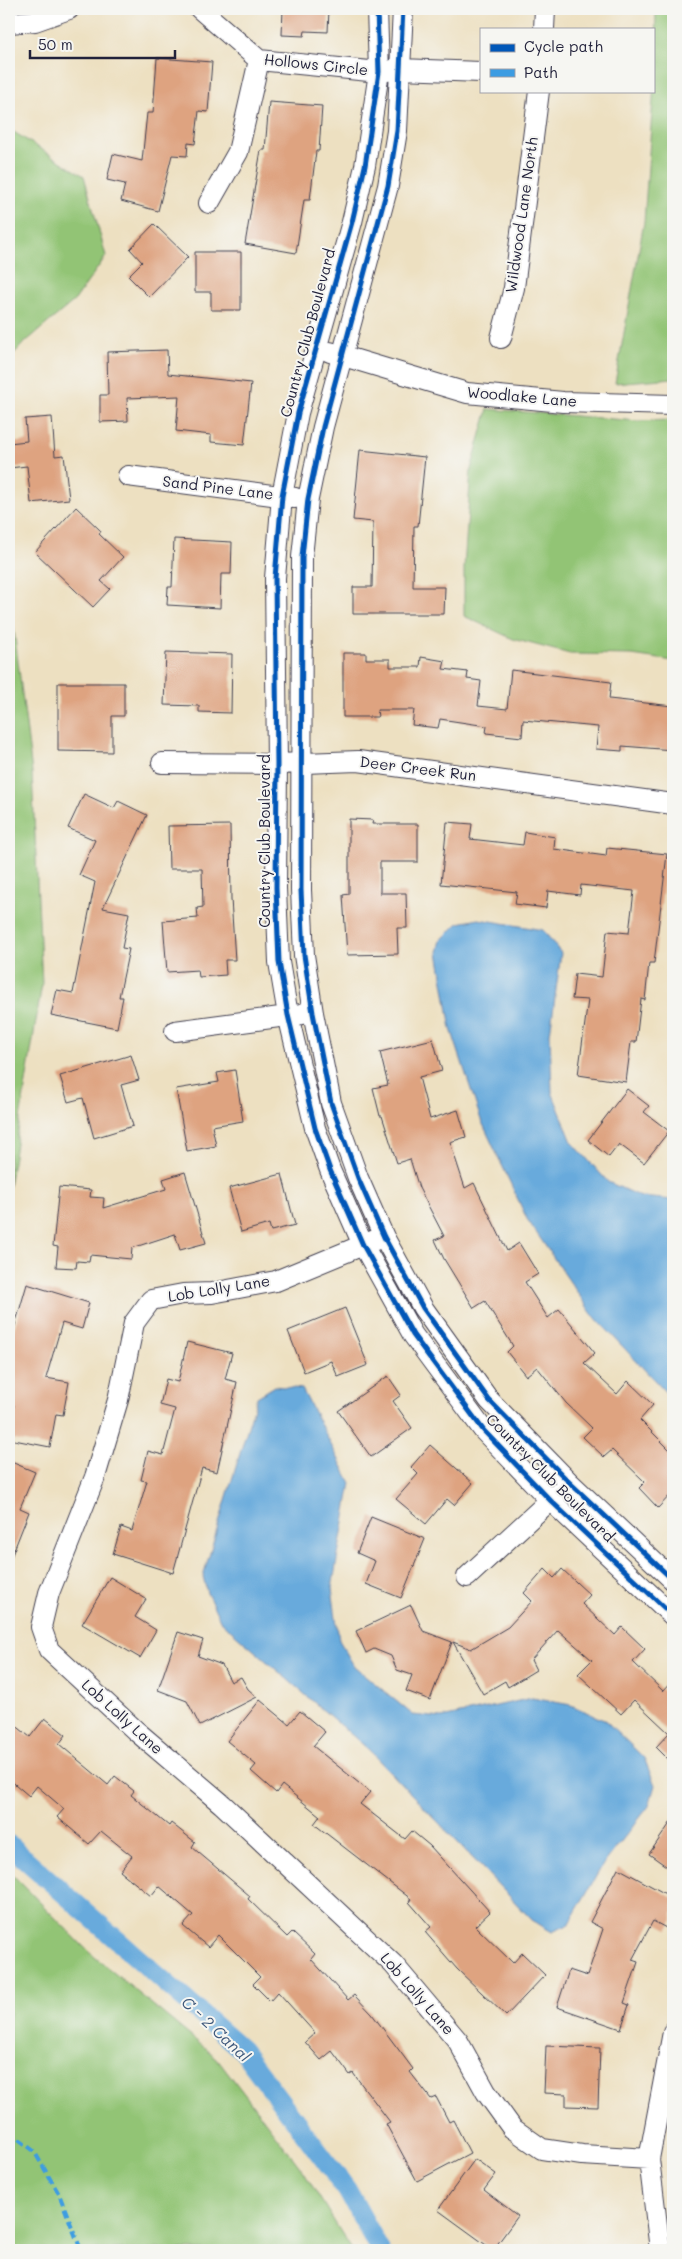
<svg xmlns="http://www.w3.org/2000/svg" width="682" height="2259" font-family="Mali,sans-serif">
  <style>
    .grass { fill: #92c474; stroke: #5a7358 }
    .water { fill: #68aadc; stroke: #45668c }
    .lines { fill: none; stroke-linecap: round; stroke-linejoin: round }
    .canal { stroke: #68aadc; stroke-width: 20 }
    .building { fill: #dea380 }
    .minor-casing { stroke: #403e4f; stroke-width: 22 }
    .minor { stroke: #fff; stroke-width: 20 }
    .quiet { stroke: #3c9ce2; stroke-width: 4; stroke-dasharray: 8 4; stroke-linecap: butt }
    .cycleway-casing { stroke: #f6f6f2; stroke-width: 8 }
    .cycleway { stroke: #0057b8; stroke-width: 5 }
    .labels { text-anchor: middle; stroke-width: 4; stroke-linejoin: round; paint-order: stroke }
    .street-label { font-size: 15px; fill: #22223b; stroke: #f6f6f2 }
    .water-label { font-size: 16px; font-style: italic; fill: #3e587b; stroke: #f6f6f2 }
  </style>
  <rect width="100%" height="100%" fill="#f6f6f2"/>
  <filter id="ink" filterUnits="userSpaceOnUse"><feTurbulence type="fractalNoise" baseFrequency=".02" numOctaves="2"/><feDisplacementMap in="SourceGraphic" scale="10" xChannelSelector="R" yChannelSelector="G"/><feConvolveMatrix kernelMatrix="1 2 1 2 8 2 1 2 1" color-interpolation-filters="sRGB"/></filter>
  <filter id="wash" filterUnits="userSpaceOnUse"><feTurbulence type="fractalNoise" baseFrequency=".0096" numOctaves="4" result="noise"/><feDisplacementMap in="SourceGraphic" scale="20" xChannelSelector="R" yChannelSelector="G"/><feGaussianBlur stdDeviation="1.12" result="paint"/><feColorMatrix in="noise" values="0 0 0 0 0 0 0 0 0 0 0 0 0 0 0 0 0 1.4 0 .05"/><feComposite in="paint" operator="in"/></filter>
  <g filter="url(#wash)">
    <rect width="100%" height="100%" fill="#ede0c1"/>
    <path class="grass" d="M656,9h17v369l-58,5 29,-161 11,-151z
      M9,129l75,47 22,80 -31,44 -53,45 -13,14z
      M488,409l150,12 35,-1v241l-41,-6 -62,-1 -57,-15 -49,-23v-48l7,-99z
      M9,607l4,15 19,150 10,212 -33,203z
      M9,1871l81,82 127,105 86,113 49,79h-335l-8,-10z"/>
    <path class="water" d="M479,919l64,11 18,23 -11,81 2,58 20,50 36,40 33,15 32,3v200l-81,-86 -65,-95 -46,-99 -30,-91 -13,-77 3,-12 17,-17z
      M275,1386l27,3 49,94 -19,105 7,52 15,26 59,49 29,3 90,-20 39,7 35,16 38,37 11,27 -6,21 -47,60 -34,59 -16,7 -20,-12 -164,-171 -147,-127 -14,-29 -4,-17 54,-179z"/>
    <g class="lines">
      <path class="canal" d="M9,1845l233,205 105,140 33,60"/>
    </g>
    <g id="blocks">
      <path class="building" d="M283,9h46l-1,23 -23,-1 -1,5 -22,-1z
        M157,58l55,4 -4,50 -9,-1 -4,33 -7,-1 -1,13 -15,-1 -14,56 -37,-10 4,-17 -18,-4 6,-26 29,7 5,-48h6z
        M269,102l53,4 -3,45h-3l-6,49h-6l-8,53 -51,-9 16,-94h4z
        M154,224l34,33 -39,40 -21,-21 14,-14 -12,-13z
        M195,252h46v58h-30v-18h-16z
        M167,350l1,24 83,9 -7,62 -33,-3v-7l-35,-4 3,-35 -52,2 1,23 -28,1v-27h8l-1,-43z
        M52,417l3,39 9,-1 5,44 -38,4 -4,-37 -18,2v-25l18,-2 -2,-22z
        M360,450l65,7 -7,69h-4l-1,61h32l-1,27h-91v-27h19l1,-65 -20,-2z
        M76,507l25,24 -2,3 24,23 -22,24 9,8 -17,18 -58,-55z
        M174,539l58,3 -1,32h-10l-1,34 -53,-3 1,-18h4z
        M166,652l66,2 -1,59 -32,-1v-6l-35,-1z
        M343,653h23v6h24v8h30l1,-10 24,4 -2,8 25,3 -1,7 14,2 -3,25 29,3 4,-39 100,12 -2,17 64,7v44l-51,-4v5l-26,-2 2,-22 -75,-7 -1,17 -36,-4 1,-7 -47,-7 -2,9 -26,-3 2,-15h-37l1,7h-35z
        M58,683h66v33h-12v36l-54,-1z
        M84,794l30,14 4,-7 29,14 -44,93 26,5 -7,35 7,1 -10,48h4l-6,31 -66,-13 6,-25 16,3 22,-111 -16,-7 16,-35 -27,-12z
        M349,819l24,1 -1,4h46v38h-38v31h26l1,35h-10l1,26 -51,1 -4,-60 6,-1z
        M447,822l25,2 -2,15 53,6 2,-13 30,5 -1,12 52,7 1,-8 60,6 -13,109h-5l-4,37 -4,-1 -5,43h-5l-5,40 -48,-7 10,-75 -16,-1 3,-25 27,3 5,-46 22,2 5,-42 -53,-6 -1,10 -32,-4 -2,17 -31,-4 2,-12 -76,-8z
        M230,825l1,74 4,61h-10l1,15 -27,2 -1,-7 -31,2 -4,-51 35,-3 -1,-10 6,-1 -1,-38h-33l-1,-43z
        M433,1039l9,32 -23,6 11,42 28,-9 8,27 -16,5 15,46 9,-5 33,68 12,-8 19,31 -13,8 23,36 11,-9 36,44 -11,10 33,31 11,-13 25,24 -13,15 33,33v39l-15,16 -19,-20 6,-6 -33,-32 -8,7 -21,-20 9,-9 -26,-25 -29,-36 -11,9 -19,-24 6,-6 -28,-45 -11,7 -30,-49 -9,-19 9,-4 -25,-48 -9,-29 -13,4 -15,-47h-2l-7,-28 15,-3 -8,-33z
        M131,1055l8,25 -18,5 12,41 -39,12 -11,-40 -15,4 -8,-26z
        M235,1070l8,51 -31,5 4,20 -29,5 -11,-62 43,-7 -2,-9z
        M627,1089l22,17 -5,6 25,19 -25,32 -25,-19 -10,13 -21,-17z
        M185,1172l21,71 -26,7 -5,-16 -43,14 -1,11 -41,-4 -1,7 -12,-1 -1,7 -20,-1 2,-20 -5,-1 6,-59 32,3 -1,7 14,1 -1,10 63,-19 -3,-10z
        M282,1174l13,51 -24,6 -2,-7 -28,8 -12,-44z
        M27,1284l62,19 -7,26 -20,-6 -16,55 23,4 -6,33 -7,-1 -6,33 -41,-8 5,-34 -5,-1v-58z
        M345,1308l23,57 -30,12 -7,-16 -27,11 -16,-41z
        M187,1342l45,11 -7,26 12,3 -20,90 -15,-4 -29,105 -60,-19 8,-27 11,4 15,-50 -6,-1 7,-29 15,4 12,-46 -15,-4 6,-26 12,3z
        M388,1376l13,19 -8,6 19,27 -41,29 -33,-46z
        M430,1445l43,38 -19,22 -7,-6 -21,25 -30,-25 22,-25 -7,-7z
        M9,1461l26,11 -15,36 9,4 -19,48z
        M371,1517l54,22 -24,59 -35,-14 9,-23 -18,-8z
        M545,1569l9,9 8,-9 28,26 -8,9 33,31 7,-8 23,22 -12,13 30,29 10,-11v84l-17,-17 13,-14 -35,-33 -13,14 -43,-40 14,-14 -34,-30 -27,30 5,10 -28,17 -3,-6 -22,13 -30,-52 18,7 37,-22 24,-26 -8,-8z
        M110,1577l36,22 -11,18 21,13 -16,28 -58,-34z
        M411,1605l12,26 29,11 -22,58 -24,-9 6,-16 -15,-5 -6,-14 -17,-7 -8,4 -10,-22z
        M178,1632l25,8 -5,16 24,9 9,17 10,-5 7,12 9,8 -57,29 -13,-25 -29,-11z
        M260,1700l29,24 11,-13 25,21 -12,14 57,46 -10,12 45,35 7,-8 18,15 60,66 -15,14 38,37 9,-10 23,22 -39,41 -49,-47 -32,-37 6,-5 -22,-25 2,-3 -97,-75 6,-8 -38,-31 -6,8 -25,-22 5,-6 -29,-24z
        M45,1718l21,17 -7,9 49,41 7,-9 19,15 -3,4 38,31 2,-3 24,19 -3,5 58,49 -2,3 39,38 5,-5 23,22 -4,5 37,41 6,-5 18,19 41,55 -3,3 21,27 5,-2 13,25 4,-2 17,33 -53,28 -31,-57 4,-2 -37,-49 -3,2 -18,-24 -11,9 -16,-18 10,-9 -37,-41 -8,9 -17,-17 7,-7 -42,-42 -10,12 -25,-21 10,-11 -34,-29 -8,10 -31,-25 12,-15 -31,-25 -12,13 -32,-27 7,-8 -27,-23 -8,10 -20,-17v-59l21,17z
        M673,1819v52l-24,-17z
        M618,1868l55,30v22l-5,9 -15,-8 -21,39 6,2 -14,41 5,2 -8,24 -64,-22 12,-37 18,6 16,-47 -13,-7z
        M546,2046l54,2 -2,59 -32,-1v-12l-22,-1z
        M475,2159l21,15 -12,16 34,26 -25,34 -55,-40z"/>
    </g>
  </g>
  <g filter="url(#ink)">
    <use href="#blocks" fill-opacity="0" stroke="#403e4f" stroke-width="1"/>
    <g class="lines">
      <g class="minor-casing">
        <path id="minor" d="M200,9l59,51 120,12 21,-3 81,3
          M377,9l2,63 -14,94 -13,56 -54,191 -16,83 -7,82 2,186 -1,124 3,74 9,53 27,113 15,42 33,75 50,90 71,96 67,70 122,115
          M403,9l-6,122 -9,55 -65,241 -15,72 -6,58 -1,333 3,65 9,58 18,90 27,75 26,59 39,71 66,92 80,82 104,98
          M9,23l26,-2 34,-12
          M544,29l1,-20
          M209,203l29,-51 21,-92
          M501,338l13,-50 25,-197
          M330,352l137,41 96,9 110,3
          M128,476l167,22
          M162,763l115,1 81,-3 315,43
          M175,1031l127,-17
          M375,1240l-99,41 -64,12 -29,1 -32,6 -17,23 -16,77 -23,77 -46,116 -8,34 8,23 86,80 87,74 171,160 65,77 28,51 26,36 30,21 40,6 67,4
          M467,1577l92,-85
          M660,2250l-11,-91 24,-127"/>
      </g>
      <use href="#minor" class="minor"/>
      <path class="quiet" d="M672,9l-1,58 2,13
        M673,387l-2,18 2,16
        M9,2132l25,19 25,43 22,56"/>
      <g class="cycleway-casing">
        <path id="cycleway" d="M377,9l2,63 -14,94 -13,56 -54,191 -16,83 -7,82 2,186 -1,124 3,74 9,53 27,113 15,42 33,75 50,90 71,96 67,70 122,115
          M403,9l-6,122 -9,55 -65,241 -15,72 -6,58 -1,333 3,65 9,58 18,90 27,75 26,59 39,71 66,92 80,82 104,98"/>
      </g>
      <use href="#cycleway" class="cycleway"/>
    </g>
  </g>
  <g class="labels">
    <g class="street-label">
      <text transform="translate(316 65) rotate(6)" y="5">Hollows Circle</text>
      <text transform="translate(522 215) rotate(-82)" y="5">Wildwood Lane North</text>
      <text transform="translate(308 333) rotate(-75)" y="5">Country Club Boulevard</text>
      <text transform="translate(522 397) rotate(5)" y="5">Woodlake Lane</text>
      <text transform="translate(218 488) rotate(7)" y="5">Sand Pine Lane</text>
      <text transform="translate(418 769) rotate(7)" y="5">Deer Creek Run</text>
      <text transform="translate(265 841) rotate(-90)" y="5">Country Club Boulevard</text>
      <text transform="translate(219 1289) rotate(-9)" y="5">Lob Lolly Lane</text>
      <text transform="translate(550 1478) rotate(45)" y="5">Country Club Boulevard</text>
      <text transform="translate(122 1717) rotate(42)" y="5">Lob Lolly Lane</text>
      <text transform="translate(417 1994) rotate(49)" y="5">Lob Lolly Lane</text>
    </g>
    <g class="water-label">
      <text transform="translate(216 2029) rotate(43)" y="6">C - 2 Canal</text>
    </g>
  </g>
  <rect width="682" height="2259" fill="none" stroke="#f6f6f2" stroke-width="30"/>
  <rect x="480" y="28" width="175" height="65" fill="#f6f6f2" stroke="#a1a1a9"/>
  <rect x="490" y="44" width="25" height="8" fill="#0057b8" stroke="#a1a1a9"/>
  <text x="524" y="52" font-size="15" fill="#22223b">Cycle path</text>
  <rect x="490" y="69" width="25" height="8" fill="#3c9ce2" stroke="#a1a1a9"/>
  <text x="524" y="78" font-size="15" fill="#22223b">Path</text>
  <path d="M30 50v8h145v-8" fill="none" stroke="#22223b" stroke-width="2.5"/>
  <text x="38" y="50" font-size="15" fill="#22223b" stroke="#f6f6f2" stroke-width="4" paint-order="stroke">50 m</text>
</svg>
